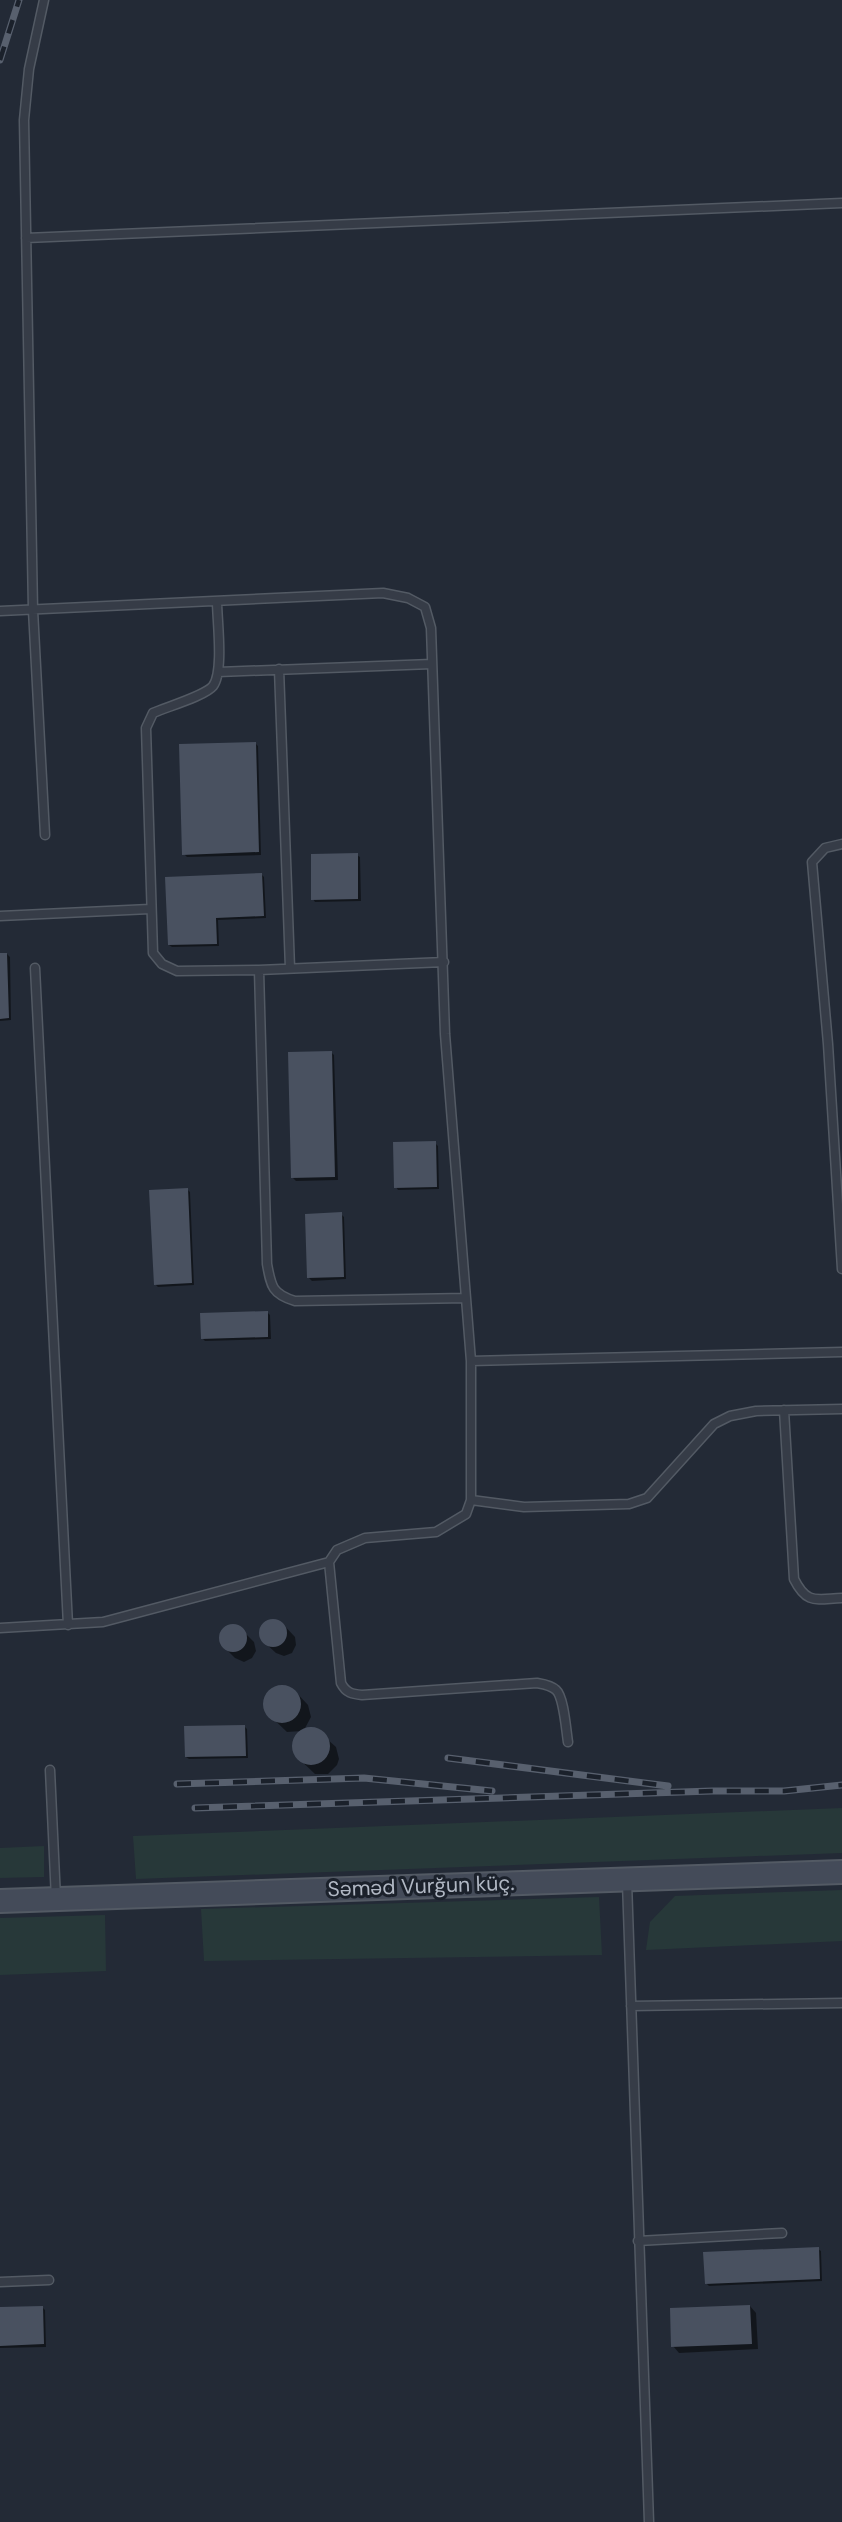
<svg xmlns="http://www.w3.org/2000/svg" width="842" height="2522" font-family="'DM Sans',sans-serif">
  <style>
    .green { fill: #273839 }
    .shadow { fill: #0007 }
    .building { fill: #495160 }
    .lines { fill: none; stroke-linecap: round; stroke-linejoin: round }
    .lane-casing { stroke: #535a64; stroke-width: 11 }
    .secondary-casing { stroke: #535a64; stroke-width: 26 }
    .lane { stroke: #363c47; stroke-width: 8 }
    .secondary { stroke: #444b59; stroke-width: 22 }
    .rail-casing { stroke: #58606e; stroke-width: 7 }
    .rail { stroke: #1b212b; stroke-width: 4.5; stroke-dasharray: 14; stroke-linecap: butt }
    .labels { text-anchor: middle; stroke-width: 6; stroke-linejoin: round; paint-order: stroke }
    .street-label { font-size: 21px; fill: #b0b7c3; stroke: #1b212b }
  </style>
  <rect width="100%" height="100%" fill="#232a36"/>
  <path class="green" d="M842,1808v45l-706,26 -3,-43z
    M44,1846v31l-44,1v-30z
    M842,1890v51l-196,9 4,-28 25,-26z
    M599,1897l3,58 -398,6 -3,-52z
    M105,1915l1,56 -106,4v-57z"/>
  <path class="shadow" d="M255,743l3,3 3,109 -74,2 -3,-3z
    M357,855l3,2 1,44 -46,1 -2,-3z
    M262,875l2,2 2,41 -48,2 1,26 -47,1 -3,-2z
    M0,954h7l3,3 1,63 -11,1z
    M331,1052l3,3 4,125 -42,1 -3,-3z
    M435,1143l3,3 1,43 -41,1 -2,-3z
    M187,1189l3,3 4,93 -36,2 -3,-3z
    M341,1214l3,3 2,62 -34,2 -3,-3z
    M267,1312l3,3 1,24 -66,2 -2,-2z
    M269,1621l13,2 13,14 1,8 -4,8 -8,3 -8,-3 -11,-10 -4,-9 2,-8z
    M233,1626l11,6 10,10 2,9 -4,7 -8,4 -9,-4 -10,-10 -5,-8 5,-12z
    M282,1686l12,4 14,15 3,12 -7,13 12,-1 20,18 3,12 -2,6 -9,9h-13l-20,-19 -2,-12 9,-12 -15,1 -20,-19 -2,-12 6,-11z
    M244,1726l3,3 1,29 -59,1 -3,-2z
    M818,2249l3,2 1,30 -113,5 -3,-3z
    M750,2306l6,7 2,36 -79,4 -6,-7z
    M42,2307l3,3 1,37 -46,1v-39z"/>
  <path class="building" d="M256,742l3,110 -77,3 -3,-111z
    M358,853v46l-47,1v-46z
    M262,873l2,43 -48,2 1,26 -49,1 -3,-68z
    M0,953h7l2,65 -9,1z
    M332,1051l3,126 -44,1 -3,-126z
    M436,1141l1,46 -43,1 -1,-46z
    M188,1188l4,95 -38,2 -5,-95z
    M342,1212l2,65 -37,1 -2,-64z
    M268,1311v26l-67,2 -1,-26z
    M259 1633a14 14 0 1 1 28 0a14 14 0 1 1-28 0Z
    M219 1638a14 14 0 1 1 28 0a14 14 0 1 1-28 0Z
    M263 1704a19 19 0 1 1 38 0a19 19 0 1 1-38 0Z
    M245,1725l1,31 -61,1 -1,-31z
    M292 1746a19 19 0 1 1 38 0a19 19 0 1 1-38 0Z
    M819,2247l1,32 -115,5 -2,-32z
    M750,2305l2,39 -81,3 -1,-39z
    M43,2306l1,38 -44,2v-39z"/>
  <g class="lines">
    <g class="lane-casing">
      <path id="lane" d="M44,0l-15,69 -5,51 9,490 12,225
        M26,238l816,-35
        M217,601c0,19 7,70 -4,85 -8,10 -47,21 -60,27l-7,15 7,225 9,11 15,7 82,-1 185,-8
        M0,611l383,-18 25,5 17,9 6,21 14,406 26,327
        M279,669l11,299
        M218,672l214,-8
        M842,844l-17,4 -13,14 16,182 14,225
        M0,916l150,-7
        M35,968l33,657
        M259,970l8,294c4,22 5,30 28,37l171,-3
        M784,1410l10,169c13,26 22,20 48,19
        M471,1500l53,7 105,-3 18,-6 67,-74 16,-8 26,-5 86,-2
        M0,1628l103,-6 226,-60
        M568,1742c-2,-12 -4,-45 -12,-52 -5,-5 -13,-6 -19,-7l-175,12c-10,-1 -16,-2 -21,-12l-12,-121 8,-12 28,-12 71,-6 30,-18 5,-14v-139l371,-9
        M50,1770l6,129
        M627,1882l22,640
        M631,2006l211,-3
        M638,2241l144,-8
        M0,2282l49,-2"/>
    </g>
    <g class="secondary-casing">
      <path id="secondary" d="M0,1901l842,-29"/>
    </g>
    <use href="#lane" class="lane"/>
    <use href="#secondary" class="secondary"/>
    <g class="rail-casing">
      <path id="rail" d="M0,60l19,-60
        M448,1758l220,28
        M177,1784l187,-6 128,13
        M195,1808l517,-17h72l58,-6"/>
    </g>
    <use href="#rail" class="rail"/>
  </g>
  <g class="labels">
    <g class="street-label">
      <text transform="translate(421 1886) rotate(-2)" y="7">Səməd Vurğun küç.</text>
    </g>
  </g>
</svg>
